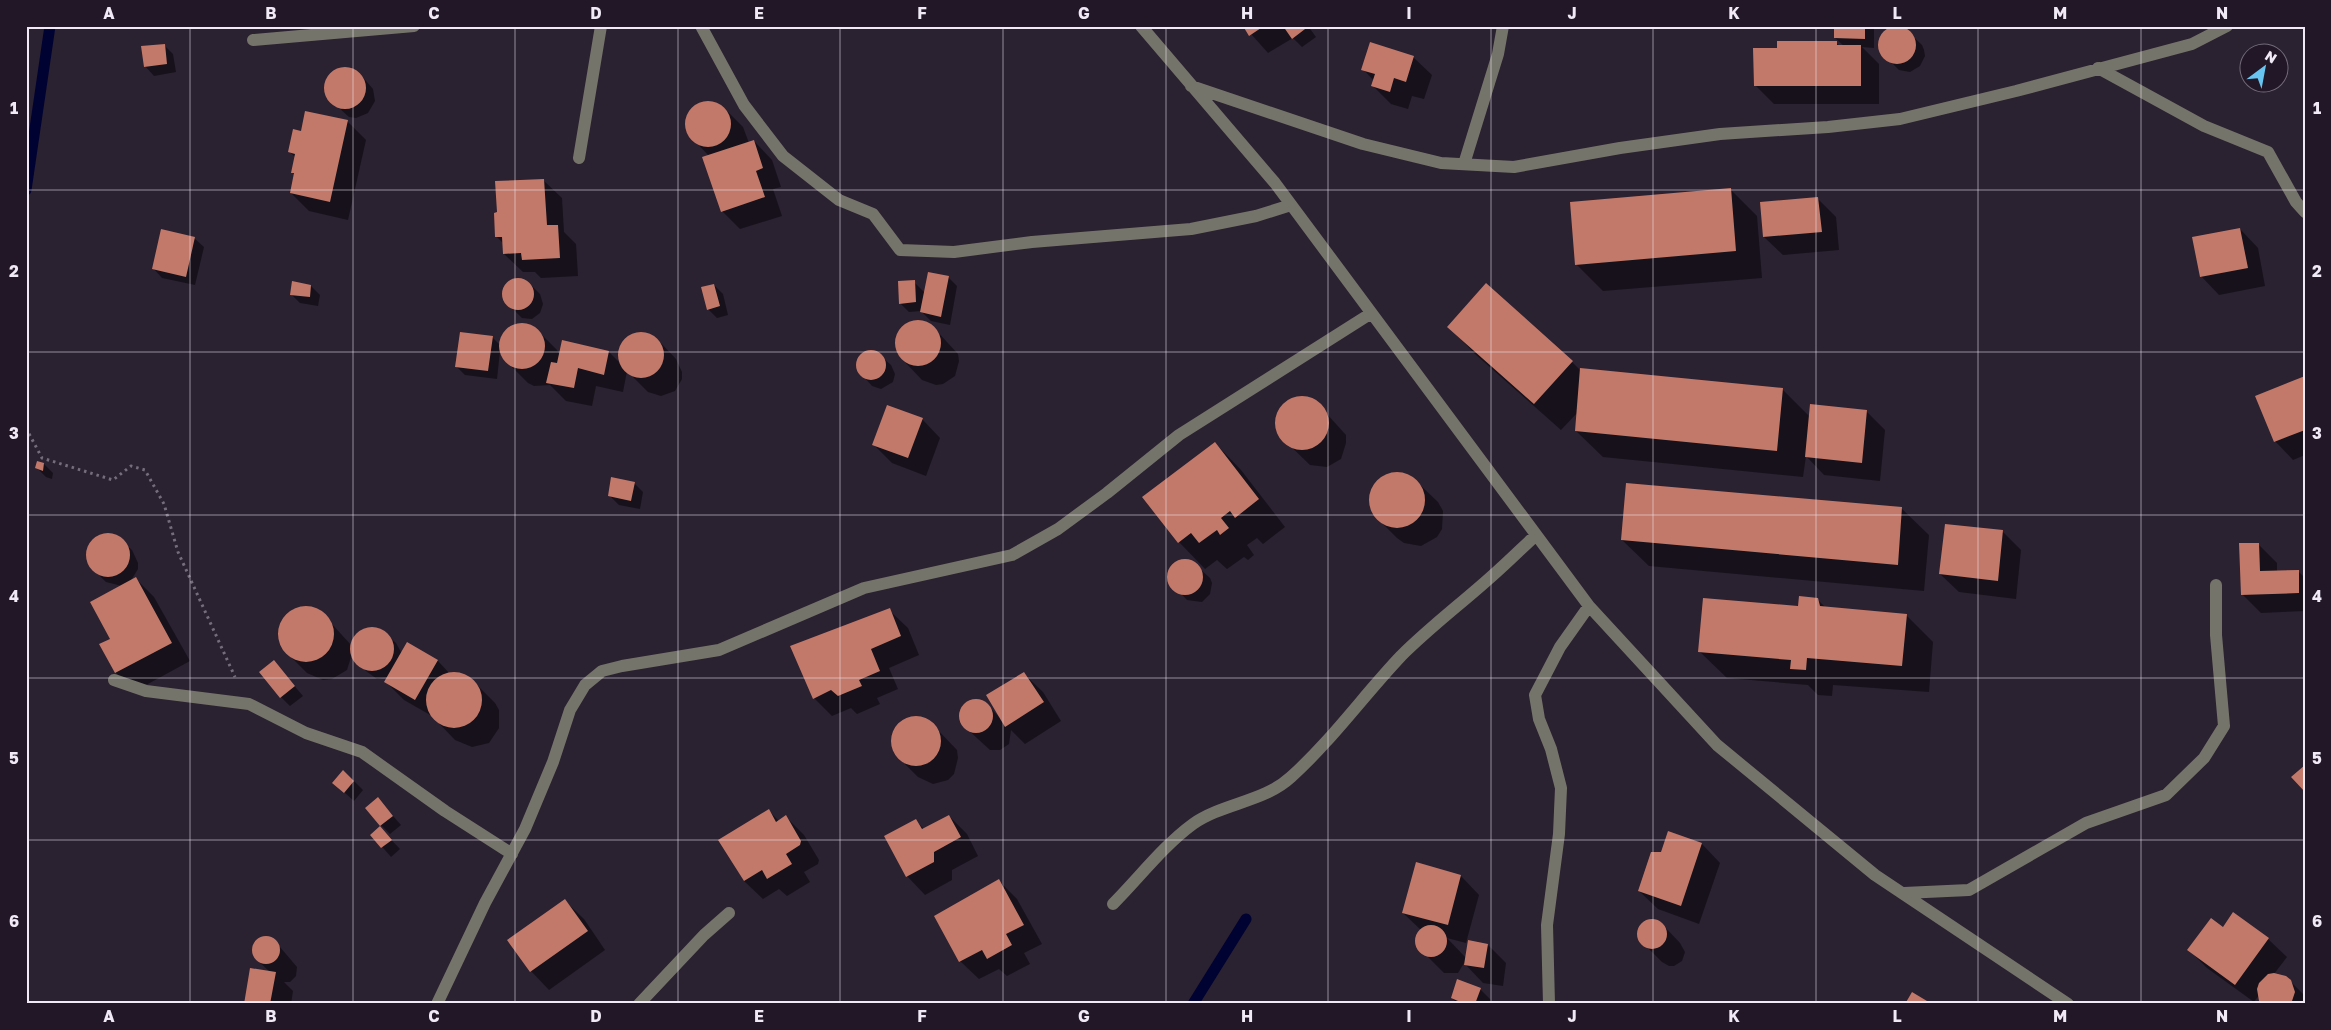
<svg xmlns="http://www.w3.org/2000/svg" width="2331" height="1030" font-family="'Golos Text',sans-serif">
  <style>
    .shadow { fill: #0007 }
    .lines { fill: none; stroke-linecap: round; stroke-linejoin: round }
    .stream { stroke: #000232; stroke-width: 11 }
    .building { fill: #c27969 }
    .path { stroke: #756d7b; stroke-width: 3; stroke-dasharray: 2.5 4; stroke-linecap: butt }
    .minor { stroke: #75746a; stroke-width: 12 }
    .grid { fill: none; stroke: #f1eaf6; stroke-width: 1; stroke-opacity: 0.55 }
    .neatline { fill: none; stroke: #f1eaf6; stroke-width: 2 }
    .grid-label { font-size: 16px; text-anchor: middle; font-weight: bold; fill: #f1eaf6 }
  </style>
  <rect width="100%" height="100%" fill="#2a2131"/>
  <path class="shadow" d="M1244,26h64l8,11 -14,10 -9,-9 -25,15z
    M1835,26l39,2v20l-12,-1 17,17v40h-105l-19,-19 24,-36 57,-6 4,3h4l-9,-8z
    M1891,27h12l19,18 2,5 1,6 -5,10 -10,6 -11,-2 -18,-18 -1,-12 2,-5z
    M164,45l9,9 3,18 -22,4 -9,-10z
    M1413,57l19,18 -8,24 -12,-3 -4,13 -17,-5 -18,-18 1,-5 -11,-12z
    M349,68l11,6 13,15 2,12 -7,12 -12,5 -7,-1 -21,-19 -2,-13 6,-12 5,-3z
    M704,102h7l13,6 19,19 6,16 5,-2 18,19 9,27 -8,2 9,27 -42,13 -18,-18 -13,-55 -20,-21 -3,-14 6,-12z
    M306,113l42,9 18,18 -18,80 -39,-9 -18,-18 4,-18 -3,-3 4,-14 -6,-6 12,-20z
    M543,180l19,18 2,34 12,12 2,32 -37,2 -6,-6h-12l-19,-18v-10l-7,-7z
    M1730,189l27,27 5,62 -159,13 -27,-27z
    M1817,198l19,19 3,33 -56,5 -19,-18 -3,-33z
    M2240,229l18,19 7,38 -46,9 -18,-19z
    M194,238l10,9 -9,38 -33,-7 -9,-10z
    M948,277l9,9 -7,39 -19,-4 -10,-10 -12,1 -9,-9 14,-21 11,11z
    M518,279l13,6 9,9 3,10 -3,9 -8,6 -10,-1 -17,-17 -1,-5 1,-10 3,-4z
    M714,285l9,9 5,21 -11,3 -9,-9z
    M311,286l9,9 -2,11 -18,-3 -9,-9z
    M914,321l14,3 7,5 23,25 1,7 -4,15 -12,8 -7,1 -14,-5 -18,-19 -8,-13 1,-14 10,-10z
    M518,325l14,2 6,4 19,19 3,6 49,-4 14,14 -4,-12 6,-14 5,-4 14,-3 14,7 18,19 6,13v7l-7,12 -14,5 -13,-4 -21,-21 -4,21 -27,-6 -4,20 -26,-5 -16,-16 -16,1 -6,-3 -19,-19 -9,-13 -3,28 -32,-4 -9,-9 36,-29 9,9v-9l4,-6z
    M1449,327l123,35 8,8 203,20 27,27 56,-6 19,19 -5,51 -56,-6 -18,-19 -3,21 -200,-20 -27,-26 2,-19 -17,18 -86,-76z
    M868,351l13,5 10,9 4,9 -2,8 -12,7 -9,-3 -15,-17 3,-13z
    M2305,378v77l-12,5 -18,-19z
    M1300,398l16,4 30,33v8l-5,16 -14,8 -17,-2 -31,-30 -2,-16 8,-15z
    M922,419l18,19 -14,38 -34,-13 -18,-18z
    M1215,443l26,27 44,57 -22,17 -6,-6 -10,7 7,10 -6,5 -4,-3 -17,12 -10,-9 -12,9 -26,-27z
    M44,464l9,9 -1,6 -6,-2 -9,-9z
    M1404,473l15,11 19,18 5,9 -1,18 -5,8 -16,9 -17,-3 -7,-5 -19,-19 -8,-16 1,-9 8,-15 8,-5z
    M634,483l9,9 -3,17 -21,-4 -9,-9z
    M1627,484l275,25 27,26 -5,56 -275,-25 -27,-26z
    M2003,532l18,18 -5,49 -57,-7 -19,-18z
    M109,535l13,6 10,9 6,13v6l-8,13 6,-3 18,18 36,64 -55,30 -19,-18 -15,-28 11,-6 10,-53 -16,-4 -15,-15 -4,-12 5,-13 4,-4z
    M2258,544l19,19v9l21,-1 7,7v33l-44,2 -18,-18z
    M1186,560l5,1 19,17 2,5 -2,11 -8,8 -15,-2 -17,-18v-11l6,-8z
    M1817,599l9,9 80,7 27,27 -4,50 -96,-7 -1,11 -14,-1 -10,-10 -81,-7 -27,-26z
    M302,606l18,5 32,35v-4l9,-11 13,-3 12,6 10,9 6,11 6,-10 30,17 12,13 19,3 26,26 4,7v18l-10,15 -17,4 -17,-7 -23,-24 -28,-16 -18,-18 3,-5 -12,2 -11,-8 -14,-17 -5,16 -15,9 -9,1 -16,-7 -19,-19 -9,-15 -1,-9 8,-16z
    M889,610l19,18 11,27 -30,13 9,21 -21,9 3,6 -23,10 -6,-6 -19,8 -18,-18z
    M274,662l29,34 -13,10 -9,-9z
    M1024,674l19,18 18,29 -36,23 -14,-14 -2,14 -9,6h-10l-24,-22 -6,-9 2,-11 3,-4 10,-4 10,2 14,15z
    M912,717l14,3 7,5 24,25 1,8 -4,16 -6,6 -15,4 -15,-7 -19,-19 -7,-14v-7l7,-13z
    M354,781l9,9 -9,11 -20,-18z
    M378,799l23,26 -11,9 -9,-9z
    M768,810l11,11 7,-4 18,18 15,25 -1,4 -14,8 6,10 -23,14 -8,-7 -16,10 -19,-18 -24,-41z
    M949,816l18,18 11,22 -26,14v10l-27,15 -18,-19 9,-55 8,8z
    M380,828l20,21 -9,8 -19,-22z
    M1702,844l18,19 -21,61 -41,-15 -19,-18 23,-37z
    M1461,876l18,19 -13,48 -19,-5 19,20 22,-13 18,18 -3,23 -20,-3 -19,-20 -6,10h-14l-26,-26 -1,-9 5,-7 -19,-18z
    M999,881l18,18 25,45 -18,9 6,11 -23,12 -8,-7 -20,10 -19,-18z
    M565,901l19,18 21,31 -56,40 -18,-19z
    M1654,920l8,4 18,19 5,9 -3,9 -8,5h-5l-7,-4 -19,-19 -5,-11 8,-10z
    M262,938l12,2 23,27 -1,9 -6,6h-6l9,9 -2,13h-45l24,-32 -15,-14 -2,-12z
    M2268,939l19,18 -13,17 12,3 19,19v8h-41l-5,-9 -5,7 -47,-34 -18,-18z
    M1480,989l15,15h-37l-6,-6z"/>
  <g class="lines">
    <path class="stream" d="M26,190l24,-164
      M1193,1004l53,-85"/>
  </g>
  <path class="building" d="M1243,26h21l-15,10z
    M1283,26h26l-17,13z
    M1834,26h31v13l-31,-1z
    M1878 45a19 19 0 1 1 38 0a19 19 0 1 1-38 0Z
    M1777,41h60v4h24v41h-107l-1,-38h24z
    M1370,42l44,14 -8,26 -12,-4 -4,14 -19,-6 4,-12 -14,-4z
    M165,44l2,20 -23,3 -3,-21z
    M324 88a21 21 0 1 1 42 0a21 21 0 1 1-42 0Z
    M685 124a23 23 0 1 1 46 0a23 23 0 1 1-46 0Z
    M305,111l43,9 -18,82 -40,-9 4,-20h-3l4,-19 -7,-2 5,-23 8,2z
    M754,140l9,28 -7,3 9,26 -44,15 -19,-55z
    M544,179l3,46h11l2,33 -38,2 -1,-7 -18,1 -1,-17h-7l-1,-24 3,-1 -2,-31z
    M1731,188l5,63 -161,14 -5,-63z
    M1818,197l4,35 -59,5 -3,-35z
    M2240,228l8,40 -48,9 -8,-40z
    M161,229l34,8 -9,40 -34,-8z
    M928,272l21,4 -8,41 -21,-5z
    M502 294a16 16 0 1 1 32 0a16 16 0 1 1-32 0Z
    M915,280l1,22 -17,2 -1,-23z
    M292,281l19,4 -1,12 -20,-2z
    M1486,283l87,78 -39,43 -87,-77z
    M714,284l6,22 -13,4 -6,-23z
    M895 343a23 23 0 1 1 46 0a23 23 0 1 1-46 0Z
    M499 346a23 23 0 1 1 46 0a23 23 0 1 1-46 0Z
    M618 355a23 23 0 1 1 46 0a23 23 0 1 1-46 0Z
    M460,332l33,4 -5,35 -33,-4z
    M562,340l47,11 -5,24 -26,-7 -4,20 -28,-5 5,-21 6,1z
    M856 365a15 15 0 1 1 30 0a15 15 0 1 1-30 0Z
    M1580,368l203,20 -6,63 -202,-20z
    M2305,376v54l-31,12 -19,-46z
    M1275 423a27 27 0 1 1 54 0a27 27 0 1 1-54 0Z
    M1810,404l57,6 -5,53 -57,-6z
    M887,405l36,13 -15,40 -36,-13z
    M1215,442l44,57 -24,19 -5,-7 -9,7 8,10 -9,7 -3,-5 -18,13 -8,-10 -13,10 -36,-46z
    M37,461l7,2 -1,8 -8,-3z
    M1369 500a28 28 0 1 1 56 0a28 28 0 1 1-56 0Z
    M611,477l24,5 -4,19 -23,-5z
    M1626,483l276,24 -4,58 -277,-25z
    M1945,524l58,6 -5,51 -59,-7z
    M86 555a22 22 0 1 1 44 0a22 22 0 1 1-44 0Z
    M2239,543h20l1,28 39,-1v23l-58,2z
    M1167 577a18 18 0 1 1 36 0a18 18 0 1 1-36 0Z
    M136,577l36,66 -57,30 -16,-29 11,-5 -20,-37z
    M1799,596l19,2 2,8 87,8 -5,52 -95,-8 -1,12 -16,-1 1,-9 -93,-8 5,-54 95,8z
    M278 634a28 28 0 1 1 56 0a28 28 0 1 1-56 0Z
    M890,608l11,28 -30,13 9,22 -21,9 3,6 -24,10 -7,-6 -18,9 -23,-53z
    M350 649a22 22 0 1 1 44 0a22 22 0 1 1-44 0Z
    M407,642l31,18 -23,40 -31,-18z
    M274,660l21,26 -15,12 -21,-26z
    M426 700a28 28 0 1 1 56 0a28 28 0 1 1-56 0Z
    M1024,672l20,30 -39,25 -19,-32z
    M959 716a17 17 0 1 1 34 0a17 17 0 1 1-34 0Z
    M891 741a25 25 0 1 1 50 0a25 25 0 1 1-50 0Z
    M2305,765v27l-14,-15z
    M343,770l11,11 -10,12 -12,-10z
    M378,797l15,19 -13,10 -15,-18z
    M769,809l7,13 10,-7 15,26 -1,4 -14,9 6,10 -25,15 -5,-9 -18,11 -26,-41z
    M949,815l12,22 -27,15v10l-28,15 -22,-41 32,-17 6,10z
    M380,826l12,14 -11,8 -11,-13z
    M1668,831l34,12 -21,63 -43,-15 13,-39h10z
    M1416,862l45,13 -13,50 -46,-12z
    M999,879l25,46 -18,9 6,11 -25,14 -5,-9 -23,12 -25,-46z
    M565,899l23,32 -58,41 -23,-32z
    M2233,912l36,26 -34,47 -48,-35 24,-32 12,9z
    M1637 934a15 15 0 1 1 30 0a15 15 0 1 1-30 0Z
    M1415 941a16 16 0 1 1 32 0a16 16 0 1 1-32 0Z
    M252 950a14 14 0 1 1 28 0a14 14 0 1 1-28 0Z
    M1468,940l20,4 -4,24 -20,-3z
    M250,968l26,4 -6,32h-26z
    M2274,973l12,3 5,4 4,12 -4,12h-29l-3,-3 -2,-12 2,-6 9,-9z
    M1457,979l24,9 -6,16h-10l-14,-6z
    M1912,992l20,12h-27z"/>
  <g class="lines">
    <path class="path" d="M26,428l16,30 71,22 18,-14 14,4 19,34 14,48 57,125"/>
    <path class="minor" d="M701,26l43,79 39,51 56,44 34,14 27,36 54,2 78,-10 159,-13 65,-13 35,-11
      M1141,26l134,157 314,423 128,139 158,130 193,129
      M253,40l161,-14
      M2098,68l106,58 64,26 28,50 9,10
      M1191,86l172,58 78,19 73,4 106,-19 100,-14 108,-7 72,-8 116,-28 176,-47 35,-18
      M579,158l22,-132
      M1464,164l34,-110 5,-28
      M114,680l32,11 103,13 57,29 56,19 83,59 67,43
      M1904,893l65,-3 117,-67 80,-28 38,-37 20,-32 -8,-91v-50
      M1113,904c26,-26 50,-58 80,-80 30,-21 71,-22 98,-47 41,-37 73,-82 110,-121 29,-29 61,-53 91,-80 15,-13 30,-28 44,-41
      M437,1004l48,-101 40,-74 28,-67 17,-52 15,-25 17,-14 20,-5 97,-16 145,-62 148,-33 46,-26 49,-36 72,-58 191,-121
      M639,1004l65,-69 25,-22
      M1549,1004l-2,-79 12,-91 2,-46 -10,-39 -12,-30 -4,-24 25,-48 29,-41"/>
  </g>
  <path class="grid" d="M190,26v978M353,26v978M515,26v978M678,26v978M840,26v978M1003,26v978M1166,26v978M1328,26v978M1491,26v978M1653,26v978M1816,26v978M1978,26v978M2141,26v978M26,190h2279M26,352h2279M26,515h2279M26,678h2279M26,840h2279"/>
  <rect width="2331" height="1030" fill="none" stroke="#211727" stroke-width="55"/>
  <g transform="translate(2264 68) rotate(32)"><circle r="24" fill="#211727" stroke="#746b7a"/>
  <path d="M0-4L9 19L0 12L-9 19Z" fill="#68c4f0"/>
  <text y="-8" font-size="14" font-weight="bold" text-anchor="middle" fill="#f1eaf6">N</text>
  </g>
  <rect x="28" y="28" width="2276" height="974" class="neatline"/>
  <g class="grid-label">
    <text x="109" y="19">A</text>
    <text x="271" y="19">B</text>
    <text x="434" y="19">C</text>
    <text x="596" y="19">D</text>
    <text x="759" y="19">E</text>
    <text x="922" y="19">F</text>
    <text x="1084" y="19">G</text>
    <text x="1247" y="19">H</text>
    <text x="1409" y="19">I</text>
    <text x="1572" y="19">J</text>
    <text x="1734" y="19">K</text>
    <text x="1897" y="19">L</text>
    <text x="2060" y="19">M</text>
    <text x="2222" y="19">N</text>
    <text x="14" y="114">1</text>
    <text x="2317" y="114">1</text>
    <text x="14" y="277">2</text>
    <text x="2317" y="277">2</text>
    <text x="14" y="439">3</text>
    <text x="2317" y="439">3</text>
    <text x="14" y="602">4</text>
    <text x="2317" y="602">4</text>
    <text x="14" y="764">5</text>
    <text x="2317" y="764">5</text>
    <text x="14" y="927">6</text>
    <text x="2317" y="927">6</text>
    <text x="109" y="1022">A</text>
    <text x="271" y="1022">B</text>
    <text x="434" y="1022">C</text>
    <text x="596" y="1022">D</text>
    <text x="759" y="1022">E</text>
    <text x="922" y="1022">F</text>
    <text x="1084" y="1022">G</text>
    <text x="1247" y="1022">H</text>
    <text x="1409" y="1022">I</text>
    <text x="1572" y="1022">J</text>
    <text x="1734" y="1022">K</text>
    <text x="1897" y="1022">L</text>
    <text x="2060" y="1022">M</text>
    <text x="2222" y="1022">N</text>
  </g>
</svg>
